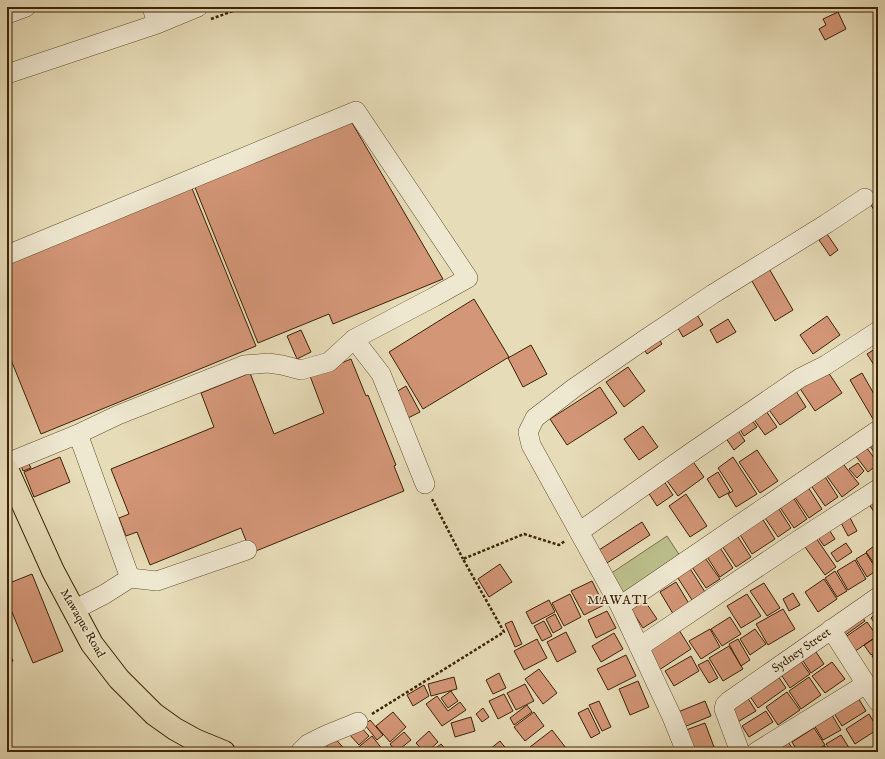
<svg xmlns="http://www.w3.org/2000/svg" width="885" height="759" font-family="'IM FELL English',serif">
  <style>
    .park { fill: #bbbf8b; stroke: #7c7148 }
    .building { fill: #d39677; stroke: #3c2305 }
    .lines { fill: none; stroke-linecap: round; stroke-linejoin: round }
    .minor-casing { stroke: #675132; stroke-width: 20 }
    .major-casing { stroke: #3c2305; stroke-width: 24 }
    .path { stroke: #3c2305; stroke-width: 2.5; stroke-dasharray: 3 2; stroke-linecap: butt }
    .minor { stroke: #efe8d1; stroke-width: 19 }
    .major { stroke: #e7dcb8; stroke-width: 22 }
    .labels { text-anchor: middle; stroke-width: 3.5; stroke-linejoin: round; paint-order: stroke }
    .street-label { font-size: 12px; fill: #3c2305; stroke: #efe8d1 }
    .neighbourhood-label { font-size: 13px; letter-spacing: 1px; fill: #3c2305; stroke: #efe8d1 }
  </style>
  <rect width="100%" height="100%" fill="#e7dcb8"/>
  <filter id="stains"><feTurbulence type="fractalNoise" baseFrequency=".005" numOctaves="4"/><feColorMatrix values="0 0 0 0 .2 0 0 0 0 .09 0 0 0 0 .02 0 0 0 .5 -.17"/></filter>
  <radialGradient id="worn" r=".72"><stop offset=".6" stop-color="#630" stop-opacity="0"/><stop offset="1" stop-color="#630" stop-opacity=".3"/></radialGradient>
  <path class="park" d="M667,536l15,23 -60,39 -15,-22z"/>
  <path class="building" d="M838,12l8,17 -21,11 -6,-11 7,-4 -3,-6z
    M348,116l95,163 -110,45 -4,-10 -71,29 -66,-163z
    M191,186l65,160 -215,88 -34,-84v-88z
    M878,195v21l-9,-14z
    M827,234l11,16 -8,6 -11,-16z
    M767,265l26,45 -18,11 -26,-45z
    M474,299l35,58 -86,52 -34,-57z
    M695,311l8,14 -20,12 -8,-14z
    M827,316l13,19 -27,19 -13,-19z
    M728,319l8,13 -19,11 -7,-13z
    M301,330l10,22 -14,7 -10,-23z
    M657,335l5,9 -15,10 -6,-9z
    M531,345l16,29 -24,13 -15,-29z
    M878,347v16l-4,2 -7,-11z
    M351,359l15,37 2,-1 28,70 -2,1 10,25 -153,62 -10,-25 -91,37 -13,-33 -11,4 -7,-18 10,-4 -18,-45 103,-42 -13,-34 49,-20 24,61 50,-21 -14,-37z
    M628,367l17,24 -21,16 -18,-25z
    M826,369l16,24 -27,18 -16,-24z
    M862,373l16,28v15l-5,3 -23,-39z
    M406,386l14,26 -16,8 -13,-25z
    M600,387l17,26 -50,32 -17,-26z
    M794,388l12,19 -26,18 -13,-18z
    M762,405l15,22 -12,8 -15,-21z
    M748,415l9,12 -13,9 -8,-13z
    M643,426l15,21 -19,13 -15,-21z
    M735,426l10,15 -11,9 -11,-16z
    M878,441v17l-8,-12z
    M866,447l12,16v1l-10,8 -13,-17z
    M757,450l21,31 -18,12 -21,-31z
    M60,457l10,25 -36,15 -10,-25z
    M733,457l24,37 -21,13 -8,-13 5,-3 -15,-23z
    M691,459l13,18 -26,19 -13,-18z
    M27,460l4,8 -8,3 -3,-8z
    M840,460l19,24 -17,13 -18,-25z
    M858,463l6,8 -7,7 -8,-9z
    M718,472l12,20 -11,6 -12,-19z
    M822,472l16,25 -13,9 -17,-25z
    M660,475l13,20 -16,11 -13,-20z
    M806,484l16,25 -13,9 -17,-25z
    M686,494l21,32 -17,11 -21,-31z
    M791,494l16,25 -13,9 -17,-25z
    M878,494v24l-13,-20z
    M775,503l16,25 -13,9 -17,-25z
    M847,512l10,19 -9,5 -10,-19z
    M762,518l13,21 -23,15 -13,-21z
    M642,522l8,13 -43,28 -8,-13z
    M826,525l9,14 -11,7 -9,-13z
    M733,529l18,28 -15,10 -18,-27z
    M812,532l24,35 -11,8 -25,-35z
    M717,543l16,25 -13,9 -16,-25z
    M846,543l6,9 -15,10 -6,-9z
    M878,543v26l-12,-17z
    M866,553l11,17 -10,7 -11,-18z
    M703,555l17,24 -14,9 -16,-24z
    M855,560l11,19 -18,11 -11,-19z
    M500,564l12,18 -23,15 -11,-18z
    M689,567l16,25 -13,8 -16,-25z
    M835,571l12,20 -10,6 -12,-19z
    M32,574l31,77 -30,12 -26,-63v-16z
    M824,579l13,20 -19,13 -13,-20z
    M592,581l12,24 -20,10 -13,-24z
    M676,582l15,25 -16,10 -15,-25z
    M764,583l16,25 -13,8 -17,-25z
    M793,593l7,12 -11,6 -6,-12z
    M570,594l11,23 -17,9 -12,-23z
    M640,594l17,25 -14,9 -16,-25z
    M747,594l14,22 -20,12 -14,-22z
    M549,600l6,12 -23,12 -6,-12z
    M783,609l12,20 -27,16 -12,-21z
    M607,611l9,17 -20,10 -8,-18z
    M858,611l7,10 -21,15 -7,-10z
    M878,612v15l-7,-9z
    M555,614l7,14 -9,5 -7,-14z
    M730,617l11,17 -19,12 -11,-17z
    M512,621l10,23 -7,3 -10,-23z
    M544,621l8,15 -10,5 -8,-15z
    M867,622l10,14 -23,16 -10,-14z
    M710,629l10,18 -19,12 -12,-18z
    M755,629l11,15 -16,11 -10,-16z
    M679,630l12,19 -35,23 -12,-18z
    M566,632l10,20 -19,10 -10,-20z
    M614,633l9,16 -22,13 -9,-16z
    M878,636v14l-7,5 -7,-10z
    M537,639l10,19 -23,12 -10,-19z
    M738,639l12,21 -9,6 -12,-22z
    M729,646l14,23 -20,12 -14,-23z
    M812,646l12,18 -13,9 -12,-18z
    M7,647l6,14 -6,3z
    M878,652v14l-6,-10z
    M626,655l10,21 -28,14 -11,-21z
    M691,656l8,15 -25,15 -9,-15z
    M797,656l13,18 -20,14 -12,-18z
    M708,660l10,18 -9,5 -11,-18z
    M832,662l13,17 -20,14 -13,-17z
    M539,669l18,24 -14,11 -18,-25z
    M499,673l7,15 -13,6 -7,-14z
    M778,676l8,12 -28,20 -9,-13z
    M454,677l3,12 -26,7 -3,-12z
    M809,677l12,18 -20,14 -12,-18z
    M638,681l11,26 -19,8 -11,-26z
    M525,684l9,17 -18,9 -9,-17z
    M424,685l5,11 -16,10 -6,-11z
    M451,691l7,10 -10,7 -7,-10z
    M854,691l12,20 -24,15 -12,-19z
    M787,692l13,18 -22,15 -12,-18z
    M504,694l9,17 -15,8 -9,-18z
    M437,696l11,15 12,-9 6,8 -24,16 -16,-22z
    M747,697l9,14 -20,12 -8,-14z
    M599,701l12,26 -9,4 -13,-26z
    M705,701l6,15 -27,11 -6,-15z
    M527,705l5,7 -18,13 -4,-7z
    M483,708l6,9 -7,5 -6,-8z
    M588,708l12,25 -9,5 -13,-25z
    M829,710l12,20 -18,10 -12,-20z
    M766,711l7,11 -24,15 -7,-11z
    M393,712l13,15 -16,15 -14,-16z
    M534,712l10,14 -19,15 -11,-14z
    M869,714l9,15 -23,15 -9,-15z
    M471,717l4,14 -20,6 -4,-14z
    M370,720l13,15 -6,5 -12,-15z
    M705,723l9,24 -14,5h-6l-8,-22z
    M359,725l10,11 -10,9 -11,-12z
    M814,728l11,17 -12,7h-15l-6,-10z
    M552,730l14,18 -5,4h-27l-4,-5z
    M429,731l9,11 -11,10h-3l-8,-9z
    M404,732l7,8 -15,12 -6,-8z
    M841,735l10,16 -3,1h-16l-6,-8z
    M333,736l14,16h-15l-8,-9z
    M372,736l11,14 -3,2h-23l-2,-2z
    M500,741l8,10 -1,1h-14l-3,-3z
    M788,742l7,10h-20l-1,-1z
    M441,744l7,8h-17z
    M825,746l3,6h-12z"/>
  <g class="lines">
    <g class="minor-casing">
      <path id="minor" d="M152,7l5,17
        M7,14l19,-7
        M7,74l150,-50 41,-17
        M7,255l349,-144 112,167 -34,19 -80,42 -25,23 -28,8 -19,-5 -14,-2 -24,2 -126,50 -40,19 -71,29
        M354,339l27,35 44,110
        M78,434l52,144
        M579,532l110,-78 111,-76 26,-13 52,-34
        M620,606l-89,-161 -3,-13 7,-14 39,-30 70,-48 69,-46 113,-70 39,-26
        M74,610l31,-16 25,-16 27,3 90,-31
        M831,629l35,55 12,18
        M639,647l155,-104 84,-54
        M300,752l8,-8 18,-9 32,-13
        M686,752l-14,-35 -52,-111 258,-176
        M740,752l-16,-43 1,-4 4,-4 149,-104
        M756,752l110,-68"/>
    </g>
    <g class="major-casing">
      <path id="major" d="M7,469l46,102 39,73 27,35 35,35 21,15 20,11 29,12"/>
    </g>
    <path class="path" d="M211,19l33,-12
      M432,499l31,60
      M372,714l100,-62 32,-20 -41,-73 61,-25 35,11 6,-4"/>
    <use href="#minor" class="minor"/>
    <use href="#major" class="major"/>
  </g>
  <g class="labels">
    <g class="street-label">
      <text transform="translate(83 623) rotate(60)" y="4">Mawaque Road</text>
      <text transform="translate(801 650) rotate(-35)" y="4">Sydney Street</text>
    </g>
    <g class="neighbourhood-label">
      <text x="618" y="604">MAWATI</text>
    </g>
  </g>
  <rect width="885" height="759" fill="none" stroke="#e7dcb8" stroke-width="24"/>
  <rect x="8" y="8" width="869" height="743" fill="none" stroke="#3c2305" stroke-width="2"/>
  <rect x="12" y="12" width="861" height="735" fill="none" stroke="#3c2305"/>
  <rect width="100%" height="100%" filter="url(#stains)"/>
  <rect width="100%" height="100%" fill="url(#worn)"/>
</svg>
